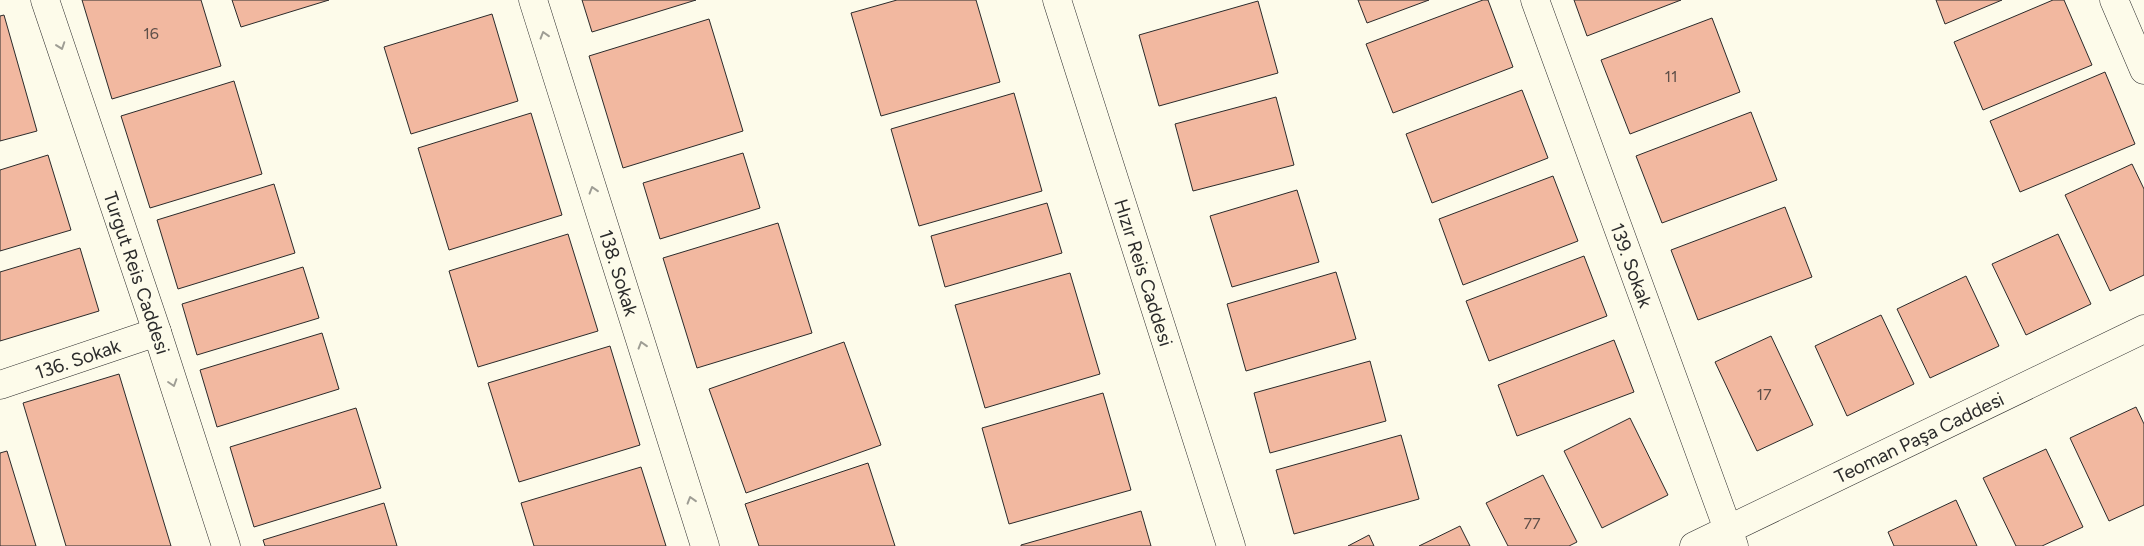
<svg xmlns="http://www.w3.org/2000/svg" width="2144" height="546" font-family="Figtree,sans-serif">
  <style>
    .building { fill: #f2b8a0; stroke: #2b2b2b }
    .lines { fill: none; stroke-linecap: round; stroke-linejoin: round }
    .minor-casing { stroke: #2b2b2b; stroke-width: 29 }
    .minor { stroke: #fdfbea; stroke-width: 28 }
    .oneway { stroke: #9e9d94 }
    .labels { text-anchor: middle; stroke-width: 4; stroke-linejoin: round; paint-order: stroke }
    .number-label { font-size: 16px; fill: #5d4e48 }
    .street-label { font-size: 19px; fill: #2b2b2b; stroke: #fdfbea }
  </style>
  <rect width="100%" height="100%" fill="#fdfbea"/>
  <path class="building" d="M82,0h119l20,66 -109,33z
    M232,0h97l-88,27z
    M582,0h114l-104,32z
    M897,0h79l24,82 -119,34 -30,-103z
    M1358,0h71l-62,23z
    M1483,0h5l25,67 -120,46 -27,-69z
    M1574,0h107l-94,36z
    M1936,0h66l-57,24z
    M2053,0h11l28,65 -109,45 -29,-68z
    M1258,1l20,72 -119,33 -20,-71z
    M492,14l26,87 -107,33 -27,-87z
    M4,15l33,116 -37,10v-125z
    M1712,18l28,74 -110,42 -29,-74z
    M709,19l34,112 -120,37 -34,-112z
    M2105,72l30,72 -115,48 -30,-71z
    M234,81l28,93 -112,34 -29,-92z
    M1522,90l26,68 -116,45 -26,-69z
    M1014,93l28,98 -123,35 -28,-97z
    M1276,97l18,68 -101,26 -18,-67z
    M1751,112l26,68 -115,43 -26,-67z
    M531,113l31,102 -113,35 -31,-102z
    M743,153l17,55 -100,31 -17,-56z
    M48,155l23,75 -71,21v-81z
    M2132,164l12,25v86l-34,16 -45,-96z
    M1553,176l25,65 -115,44 -24,-66z
    M274,184l21,69 -117,36 -21,-69z
    M1297,190l22,72 -87,25 -22,-71z
    M1047,203l15,50 -117,34 -14,-51z
    M1785,207l27,70 -114,43 -27,-70z
    M778,223l34,110 -115,35 -34,-110z
    M568,234l30,97 -120,36 -29,-96z
    M2058,234l33,70 -65,31 -34,-71z
    M80,248l19,63 -99,30v-69z
    M1584,256l23,60 -118,45 -23,-60z
    M303,267l16,51 -122,37 -15,-51z
    M1336,272l20,67 -110,32 -19,-67z
    M1070,273l30,101 -115,34 -30,-103z
    M1966,276l33,70 -69,32 -33,-69z
    M1881,315l33,69 -67,32 -32,-70z
    M322,333l17,56 -122,38 -17,-57z
    M1771,336l42,89 -56,26 -42,-89z
    M1614,340l20,52 -117,44 -19,-51z
    M844,342l37,103 -135,48 -37,-104z
    M610,346l30,99 -121,37 -31,-99z
    M1370,361l16,60 -116,32 -16,-60z
    M119,374l52,172h-105l-43,-143z
    M1103,393l28,97 -122,34 -27,-96z
    M2136,407l8,17v81l-35,16 -39,-83z
    M356,408l25,80 -127,39 -24,-80z
    M1630,418l38,77 -66,33 -38,-77z
    M1401,435l18,64 -125,35 -18,-64z
    M2046,449l37,78 -41,19h-26l-33,-68z
    M7,451l29,95h-36v-93z
    M868,463l27,83h-136l-14,-42z
    M641,467l25,79h-132l-13,-43z
    M1543,475l34,67 -8,4h-61l-22,-43z
    M1956,500l21,46h-83l-6,-14z
    M384,503l13,43h-132l-2,-6z
    M1141,511l10,35h-130v-1z
    M1460,526l10,20h-51z
    M1369,535l5,11h-26z"/>
  <g class="lines">
    <g class="minor-casing">
      <g id="minor">
        <path id="s1" d="M45,0l112,332 69,214"/>
        <path id="s2" d="M533,0l172,546"/>
        <path id="s3" d="M1057,0l174,546"/>
        <path id="s4" d="M1535,0l199,546"/>
        <path d="M2114,0l30,70"/>
        <path id="s5" d="M0,385l157,-53"/>
        <path id="s6" d="M1694,546l450,-217"/>
      </g>
    </g>
    <use href="#minor" class="minor"/>
  </g>
  <defs><path id="oneway-chevron" d="M-2-3.5L2.5 0L-2 3.5" fill="none" stroke-width="1.6" stroke-linecap="round" stroke-linejoin="round" transform="scale(1.25)"/></defs>
  <g class="oneway">
    <use href="#oneway-chevron" transform="translate(544 35) rotate(-107)"/>
    <use href="#oneway-chevron" transform="translate(61 46) rotate(71)"/>
    <use href="#oneway-chevron" transform="translate(593 190) rotate(-107)"/>
    <use href="#oneway-chevron" transform="translate(642 345) rotate(-107)"/>
    <use href="#oneway-chevron" transform="translate(173 383) rotate(72)"/>
    <use href="#oneway-chevron" transform="translate(691 500) rotate(-107)"/>
  </g>
  <g class="labels">
    <g class="number-label">
      <text x="151" y="39">16</text>
      <text x="1671" y="82">11</text>
      <text x="1764" y="400">17</text>
      <text x="1532" y="529">77</text>
    </g>
    <g class="street-label">
      <text dy="7" stroke="none"><textPath href="#s4" startOffset="282">139. Sokak</textPath></text>
      <text dy="7" stroke="none"><textPath href="#s1" startOffset="288">Turgut Reis Caddesi</textPath></text>
      <text dy="7" stroke="none"><textPath href="#s2" startOffset="286">138. Sokak</textPath></text>
      <text dy="7" stroke="none"><textPath href="#s3" startOffset="286">Hızır Reis Caddesi</textPath></text>
      <text dy="7" stroke="none"><textPath href="#s5" startOffset="82">136. Sokak</textPath></text>
      <text dy="7" stroke="none"><textPath href="#s6" startOffset="250">Teoman Paşa Caddesi</textPath></text>
    </g>
  </g>
</svg>
